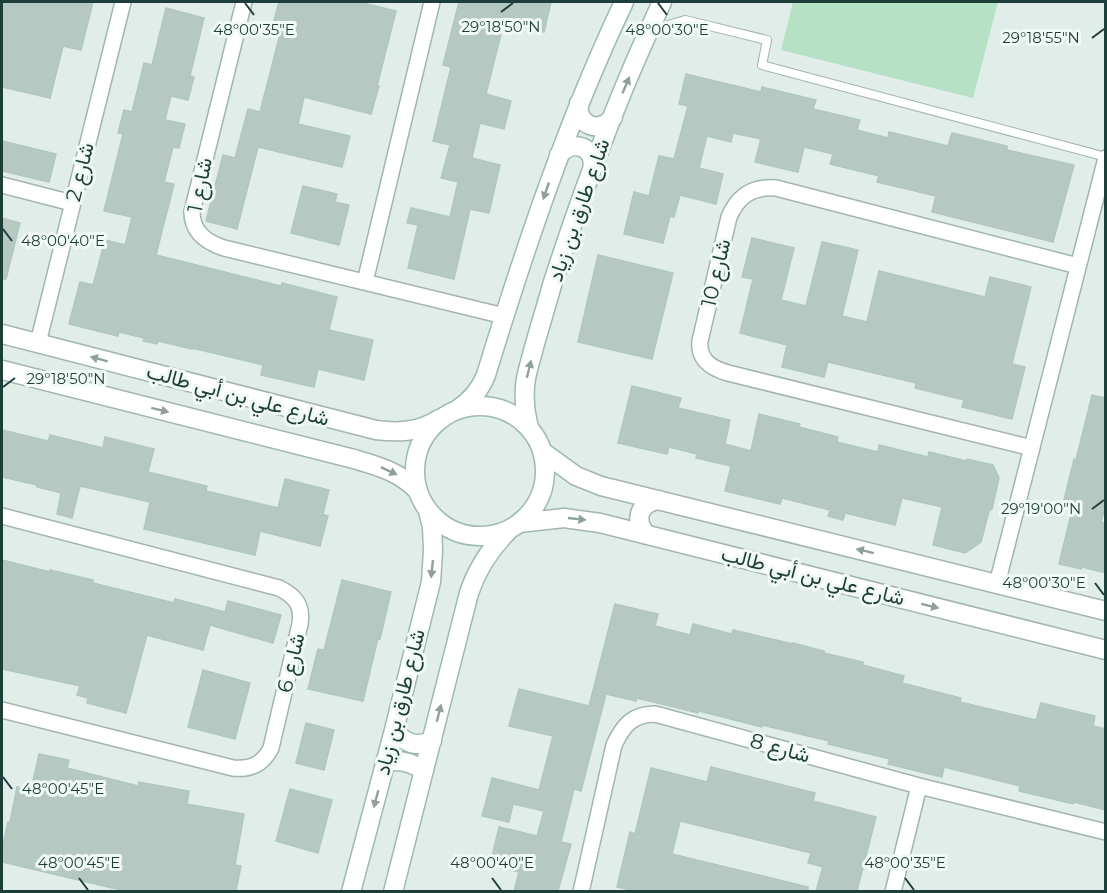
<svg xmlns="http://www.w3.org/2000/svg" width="1107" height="893" font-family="Montserrat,Vazirmatn,sans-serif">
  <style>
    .green { fill: #b6e1c4 }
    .building { fill: #b5c8c1; stroke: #b1c7c0; stroke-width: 1.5 }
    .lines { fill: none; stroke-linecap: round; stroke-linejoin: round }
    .service-casing { stroke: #a2b5b0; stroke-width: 10 }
    .minor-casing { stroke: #a2b5b0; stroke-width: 18 }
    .tertiary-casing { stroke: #a2b5b0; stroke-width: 21 }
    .secondary-casing { stroke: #9dbab1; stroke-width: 21 }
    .service { stroke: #fff; stroke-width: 8 }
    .minor { stroke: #fff; stroke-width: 15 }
    .tertiary { stroke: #fff; stroke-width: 18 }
    .secondary { stroke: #fff; stroke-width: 18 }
    .oneway { fill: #8e9f9c }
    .ticks { fill: none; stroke: #1e3f39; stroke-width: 2 }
    .labels { text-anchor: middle; stroke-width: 6; stroke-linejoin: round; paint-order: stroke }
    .street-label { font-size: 21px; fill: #1e3f39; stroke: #f1f9f5 }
    .ticks-label { font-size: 15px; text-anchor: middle; fill: #1e3f39; stroke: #f1f9f5; stroke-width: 6; stroke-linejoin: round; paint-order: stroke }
  </style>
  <rect width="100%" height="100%" fill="#e0ede8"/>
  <path class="green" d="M793,2h205l-25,96 -192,-48z"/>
  <path class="building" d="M2,2h91l-12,48 -18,-4 -13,52 -48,-11z
    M279,2h80l37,9 -19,75h2l-8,28 -67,-17 -6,27 52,12 -8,31 -84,-20 -21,82 -31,-8 17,-66 12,3 13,-49 12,3 20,-78 -9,-2z
    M459,2h92l-7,30 -40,-10 -18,72 25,7 -7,28 -24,-6 -8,35 28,7 -11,48 -19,-4 -16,70 -46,-11 10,-43 -11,-2 4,-15 39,9 8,-35 -17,-4 9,-33 -17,-4 18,-74 -8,-2z
    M166,8l38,10 -14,58 4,1 -6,23 -17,-4 -6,24 20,4 -6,24 -6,-1 -9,35 10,2 -18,71 125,31 1,-3 55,14 -8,33 44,10 -9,40 -46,-11 -4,18 -53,-12 2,-10 -71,-17v1l-34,-8 -1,3 -14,-3 1,-3 -25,-6 -1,4 -49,-12 11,-42 13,3 12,-45 20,5 7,-28 -28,-6 19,-77 -5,-1 6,-23 8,2 12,-49 8,2z
    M686,74l75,18 1,-5 54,13 -3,9 47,11 -3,10 31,8 1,-6 59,14 4,-13 55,13v4l67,15 -21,77 -121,-30 4,-16 -59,-14 2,-6 -49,-12 3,-10 -29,-7 -6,25 -43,-10 6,-23 -28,-6 -2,9 -24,-6 -8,32 24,6 -7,30 -36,-9 -6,22 -4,-1 -7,27 -39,-9 10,-42 15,4 10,-40 15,3 14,-53 -9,-2z
    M2,141l54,13 -7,28 -47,-11z
    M303,186l34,8 -2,8 14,3 -10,40 -48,-12z
    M2,218l18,5 -14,56h-4z
    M752,238l42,10 -13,52 25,6 16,-64 36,8 -16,66 25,6 12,-51 106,26 5,-20 41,10 -19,77 13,3 -13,52 -50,-12 2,-7 -49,-12 1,-5 -88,-21 -4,15 -42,-10 5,-22 -47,-12 13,-54 -11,-2z
    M598,255l75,18 -21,86 -74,-17z
    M632,386l49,12 -3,10 52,12 -5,24 26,7 8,-37 41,10 -1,3 39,10 -1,5 41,10 1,-7 49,12 1,-5 37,9 1,-2 26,6 6,13 -7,31 -3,2 -8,31 -16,11 -32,-8 9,-38 -40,-9 -7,27 -50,-12 -2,7 -15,-4 2,-6 -48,-12 -2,6 -55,-13 6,-25 -35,-8 1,-4 -28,-7 -2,7 -49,-11z
    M1092,395l14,3v105l-5,19 5,1v50l-24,-6 -1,2 -22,-5 15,-62 -10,-2 10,-41 2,1z
    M2,430l46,11 2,-6 53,13 2,-11 49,12 -6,23 59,14 -1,5 72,17 7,-29 44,11 -6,24 5,2 -8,30 -60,-15 -5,24 -111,-26 6,-27 -70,-16 -8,32 -15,-4 4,-21 -24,-6v-2l-35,-8z
    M2,560l48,12v-2l43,10v3l81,20 1,-4 50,13 3,-11 53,14 -8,28 -63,-18 -7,25 -56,-15 -21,78 -39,-10 1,-5 -11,-3 3,-9 -78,-17z
    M342,580l49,12 -11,47 -2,-1 -15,63 -55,-12 10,-40 6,1z
    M615,604l43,10 -3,12 35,9 3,-11 39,10 1,-4 60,14v-1l31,8v2l39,9v3l41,11 -2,7 59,15 -1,4 76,18 5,-17 54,13 -2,10 13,3v81l-32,-8 -1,2 -54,-13 1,-5 -76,-19 -2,10 -54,-13 2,-5 -62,-15 1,-3 -67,-16v2l-63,-16 -1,2 -61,-15 -1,3 -30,-7 -25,97 -7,-2 -13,53 10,2 -13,47h-44l5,-19 -29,-7 9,-38 38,9 7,-25 -31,-7 -4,18 -27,-6 10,-38 47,12 14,-54 -44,-10 10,-37 70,17z
    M203,670l47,13 -15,56 -47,-12z
    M306,723l28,7 -10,40 -28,-7z
    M39,754l30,6 -2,8 71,18 1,-4 50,9 -2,13 57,10 -9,51 6,1 -5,25h-111l-123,-29v-14l6,-26h2l7,-35 14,3z
    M711,767l104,26 -2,8 63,16 -19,74h-41l7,-24 -15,-4 3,-10 -131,-32 -8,33 136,33v4h-172l-19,-4 13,-55 5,2 16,-66 56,14z
    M290,789l42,11 -14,53 -42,-12z"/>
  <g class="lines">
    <g class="service-casing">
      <path id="service" d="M652,30l33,-10 82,20 -5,25 344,92"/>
    </g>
    <g class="minor-casing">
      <path id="minor" d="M244,2l-52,210c0,20 14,30 32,36l280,68
        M2,185l70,18
        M365,282l67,-280
        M38,343l85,-341
        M1032,448l-304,-75c-17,-5 -30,-13 -28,-32l29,-124c9,-21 23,-31 47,-29l302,78
        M2,516l277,72c16,8 24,17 21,36l-29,124c-8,16 -20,22 -38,20l-231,-58
        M997,584l109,-426
        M581,892l33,-147c9,-19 18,-31 41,-31l264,72 187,46
        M893,892l26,-106"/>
    </g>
    <g class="tertiary-casing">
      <path id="tertiary" d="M2,334l374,96c23,3 43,2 63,-11
        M2,370l352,89c24,7 46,13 64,32
        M543,452l33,24 25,10 505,125
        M519,523l45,-5 36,5 506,127
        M647,535c-14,-14 -8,-33 12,-35"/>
    </g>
    <g class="secondary-casing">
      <path id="secondary" d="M579,103c-3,22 20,32 34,14
        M559,155c14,-17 38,-8 33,15
        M415 471a65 65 0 1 1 130 0a65 65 0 1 1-130 0Z
        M458,409c14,-9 22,-19 28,-34 39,-127 81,-253 138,-373
        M529,427c-4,-14 -5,-27 -4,-41 1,-12 5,-23 8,-35 6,-22 13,-44 19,-66 31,-96 67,-192 110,-283
        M394,730c11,14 22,17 38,11
        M385,762c15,-3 27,0 39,9
        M351,892l43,-162 37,-148 2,-32 -1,-23 -4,-16
        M393,892l76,-299c8,-24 22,-45 39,-62"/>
    </g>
    <use href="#service" class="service"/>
    <use href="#minor" class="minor"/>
    <use href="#tertiary" class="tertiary"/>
    <use href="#secondary" class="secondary"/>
  </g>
  <defs><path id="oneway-solid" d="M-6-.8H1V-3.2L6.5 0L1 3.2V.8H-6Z" transform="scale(1.5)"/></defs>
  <g class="oneway">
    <use href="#oneway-solid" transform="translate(626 85) rotate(-67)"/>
    <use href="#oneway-solid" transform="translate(546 191) rotate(109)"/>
    <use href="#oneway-solid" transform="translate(99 359) rotate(-165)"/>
    <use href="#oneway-solid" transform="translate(529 369) rotate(-76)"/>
    <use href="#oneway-solid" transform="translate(160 410) rotate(14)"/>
    <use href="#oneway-solid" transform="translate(389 471) rotate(25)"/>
    <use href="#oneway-solid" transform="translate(577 519) rotate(6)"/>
    <use href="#oneway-solid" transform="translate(865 551) rotate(-166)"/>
    <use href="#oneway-solid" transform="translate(432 569) rotate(96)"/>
    <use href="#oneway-solid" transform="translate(930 606) rotate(14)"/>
    <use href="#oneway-solid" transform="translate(439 713) rotate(-76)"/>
    <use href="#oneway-solid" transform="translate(376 799) rotate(105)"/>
  </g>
  <path class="ticks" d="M245,3l9,12M658,3l9,12M501,12l12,-9M1092,38l12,-9M3,229l9,12M3,387l12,-9M1092,509l12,-9M1095,583l9,12M3,777l9,12M79,878l9,12M492,878l9,12M905,878l9,12"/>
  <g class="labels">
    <g class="street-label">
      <text transform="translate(80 172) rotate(-76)" y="7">شارع 2</text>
      <text transform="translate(200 185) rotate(-79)" y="7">شارع 1</text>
      <text transform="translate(579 210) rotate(-71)" y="7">شارع طارق بن زياد</text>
      <text transform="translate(716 273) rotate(-77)" y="7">شارع 10</text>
      <text transform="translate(238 395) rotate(15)" y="7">شارع علي بن أبي طالب</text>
      <text transform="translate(813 576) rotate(14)" y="7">شارع علي بن أبي طالب</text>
      <text transform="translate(291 663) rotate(-77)" y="7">شارع 6</text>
      <text transform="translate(400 702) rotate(-76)" y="7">شارع طارق بن زياد</text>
      <text transform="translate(780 748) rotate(15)" y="7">شارع 8</text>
    </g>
  </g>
  <g class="ticks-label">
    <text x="501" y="32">29°18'50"N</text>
    <text x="254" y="35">48°00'35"E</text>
    <text x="667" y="35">48°00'30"E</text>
    <text x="1041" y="43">29°18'55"N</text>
    <text x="63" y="246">48°00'40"E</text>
    <text x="66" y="384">29°18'50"N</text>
    <text x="1041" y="514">29°19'00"N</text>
    <text x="1044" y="588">48°00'30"E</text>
    <text x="63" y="794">48°00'45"E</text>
    <text x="79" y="868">48°00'45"E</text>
    <text x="492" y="868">48°00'40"E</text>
    <text x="905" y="868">48°00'35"E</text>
  </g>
  <rect width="1107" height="893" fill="none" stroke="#1e3f39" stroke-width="6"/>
</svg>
